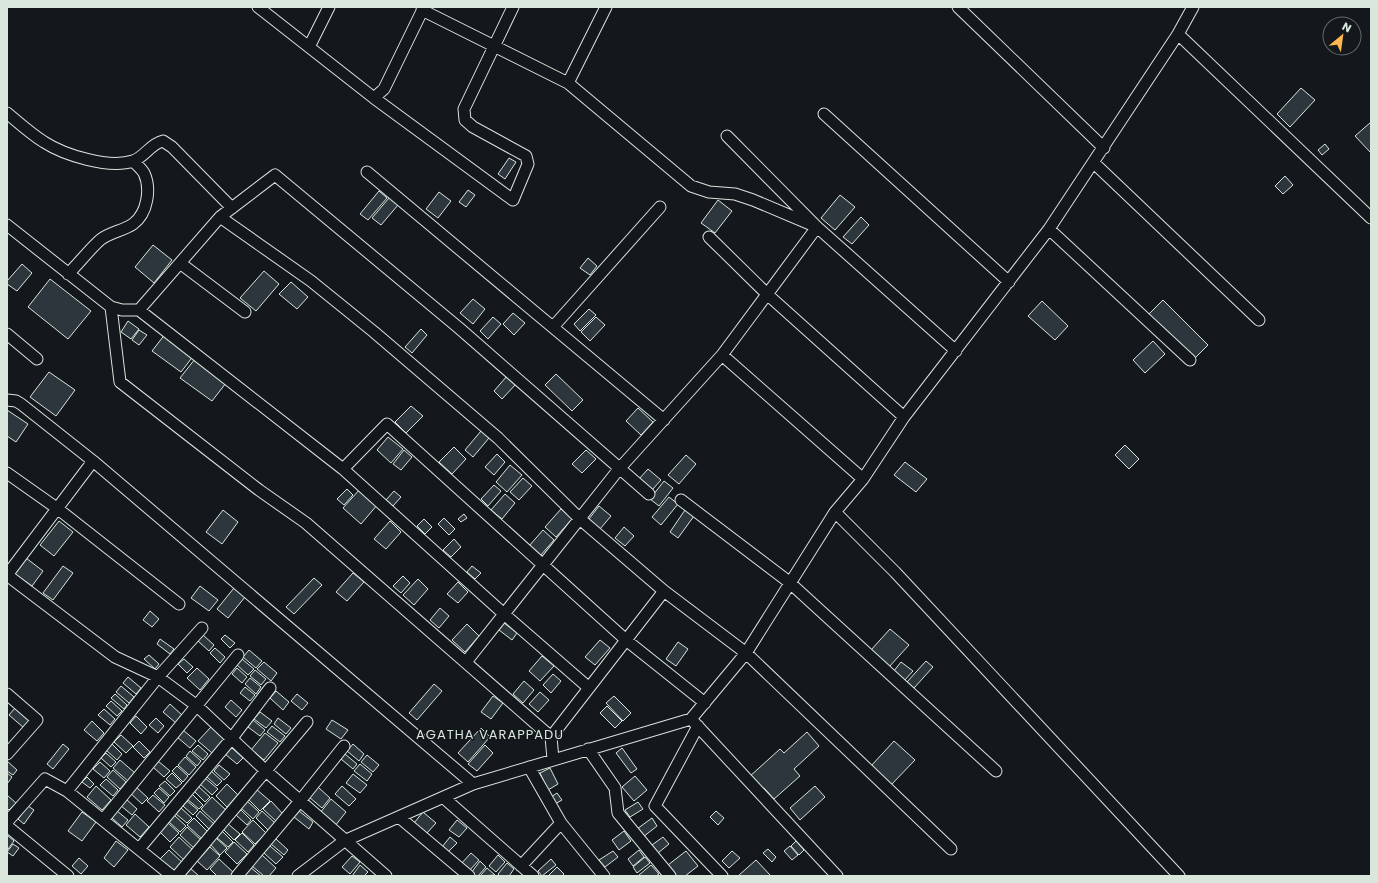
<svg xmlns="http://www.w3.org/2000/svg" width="1378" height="883" font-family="Poppins,sans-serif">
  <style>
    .building { fill: #2c363c; stroke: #d8e6dc }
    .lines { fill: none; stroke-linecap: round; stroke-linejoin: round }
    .minor-casing { stroke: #d8e6dc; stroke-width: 13 }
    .minor { stroke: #14181c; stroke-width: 11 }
    .labels { text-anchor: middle; stroke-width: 3; stroke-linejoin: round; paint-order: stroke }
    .neighbourhood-label { font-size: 13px; letter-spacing: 1px; fill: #d8e6dc; stroke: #14181c }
  </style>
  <rect width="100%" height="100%" fill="#14181c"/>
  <path class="building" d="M1301,88l14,12 -25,27 -13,-13z
    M1371,122v31l-16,-17z
    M1325,144l4,5 -7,6 -4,-5z
    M509,158l7,4 -11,17 -7,-5z
    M1285,176l8,9 -10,9 -8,-8z
    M468,190l7,5 -9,12 -7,-5z
    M379,191l8,7 -19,22 -8,-6z
    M439,192l12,9 -13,17 -12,-9z
    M840,195l15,12 -20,23 -14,-12z
    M389,198l9,7 -17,20 -9,-7z
    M718,200l14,11 -17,22 -14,-10z
    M861,217l8,8 -17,19 -9,-7z
    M153,245l19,15 -18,23 -19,-16z
    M588,258l9,8 -7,9 -10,-7z
    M22,264l10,9 -15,18 -10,-7v-3z
    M264,271l15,13 -23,27 -16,-13z
    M50,279l41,32 -23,28 -40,-32z
    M291,282l17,15 -11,12 -18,-15z
    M473,299l12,10 -12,15 -13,-11z
    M1163,300l45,45 -20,20 -45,-45z
    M1042,301l26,25 -13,14 -27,-24z
    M589,309l7,6 -16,16 -6,-7z
    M513,313l12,10 -11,12 -11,-11z
    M493,317l8,7 -13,15 -8,-8z
    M596,317l9,8 -15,16 -9,-9z
    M128,321l11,8 -8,10 -10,-7z
    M421,329l6,6 -15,18 -7,-6z
    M139,330l8,5 -8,10 -7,-5z
    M166,333l28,22 -13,17 -29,-21z
    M1153,341l12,13 -20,19 -12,-13z
    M195,359l31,24 -14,18 -32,-23z
    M49,372l26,18 -19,26 -26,-19z
    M556,374l27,26 -11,11 -27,-26z
    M507,376l9,8 -14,15 -8,-8z
    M411,406l12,10 -17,17 -11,-11z
    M638,408l15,14 -12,13 -15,-14z
    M7,410l21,14 -12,18 -9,-6z
    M481,431l8,7 -16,19 -8,-7z
    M388,437l15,12 -12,14 -14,-13z
    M1125,445l14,14 -10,10 -14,-14z
    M454,447l12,12 -14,15 -13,-12z
    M404,450l8,7 -11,13 -8,-6z
    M586,450l10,9 -14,14 -10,-9z
    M497,454l8,8 -11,13 -9,-8z
    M686,455l10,9 -17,20 -11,-9z
    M905,462l22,17 -11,13 -22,-17z
    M510,465l12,10 -15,17 -11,-10z
    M648,469l13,11 -9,10 -13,-11z
    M523,478l9,8 -13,14 -9,-8z
    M664,481l9,7 -14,18 -9,-7z
    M494,485l7,6 -13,15 -7,-7z
    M347,489l6,6 -9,10 -7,-6z
    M360,489l18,15 -17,20 -18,-16z
    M394,491l7,6 -8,9 -7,-6z
    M505,494l10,9 -13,16 -11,-9z
    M669,497l9,7 -17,21 -9,-8z
    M599,506l12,10 -11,13 -11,-10z
    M561,509l11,10 -16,18 -11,-10z
    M223,510l15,12 -16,22 -16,-12z
    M685,510l9,6 -16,22 -8,-6z
    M464,514l3,4 -6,4 -3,-3z
    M444,518l11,11 -6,6 -11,-11z
    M424,519l8,8 -7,7 -8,-8z
    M59,521l14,11 -19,24 -14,-11z
    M390,521l11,11 -15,17 -12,-10z
    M624,527l10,9 -9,10 -10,-8z
    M543,530l11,10 -14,16 -11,-10z
    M454,539l7,8 -10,10 -8,-7z
    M26,558l17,13 -11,15 -17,-12z
    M63,566l10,7 -20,27 -10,-7z
    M472,566l9,7 -6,6 -8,-7z
    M353,573l11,9 -17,19 -11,-9z
    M403,576l7,7 -9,10 -8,-7z
    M314,578l8,7 -28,29 -8,-7z
    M418,579l10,10 -14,16 -11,-10z
    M458,582l10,10 -10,11 -11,-9z
    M200,586l18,14 -9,11 -18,-13z
    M234,588l11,9 -17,21 -11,-9z
    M440,608l9,8 -10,12 -9,-8z
    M150,611l9,8 -7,8 -9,-7z
    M504,623l13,10 -5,7 -13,-10z
    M467,624l12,12 -14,16 -13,-12z
    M890,629l19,16 -20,22 -18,-17z
    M203,635l11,10 -5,6 -11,-10z
    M225,635l10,8 -5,5 -9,-9z
    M160,639l14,10 -4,5 -13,-10z
    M600,640l10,8 -15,17 -10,-8z
    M678,642l10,7 -12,17 -10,-7z
    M215,648l10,9 -5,6 -10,-10z
    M249,650l13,11 -6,7 -13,-11z
    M149,655l10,9 -4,5 -11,-10z
    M542,656l12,10 -14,15 -11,-10z
    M184,659l9,8 -6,6 -9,-9z
    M242,659l12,10 -6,6 -11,-10z
    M926,661l7,6 -19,21 -7,-6z
    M264,662l13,11 -6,8 -14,-12z
    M901,662l12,9 -9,10 -11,-9z
    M197,668l12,11 -9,11 -13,-12z
    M237,668l10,9 -5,6 -10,-9z
    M255,670l11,9 -5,6 -11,-9z
    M553,674l8,7 -10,12 -8,-8z
    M128,677l13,11 -5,6 -13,-11z
    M250,678l11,9 -5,7 -11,-10z
    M524,681l10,9 -11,13 -10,-9z
    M434,684l8,7 -25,29 -8,-7z
    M121,686l13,11 -5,6 -13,-11z
    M245,687l10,8 -5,6 -10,-8z
    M276,691l13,11 -6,8 -13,-12z
    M540,692l9,8 -11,12 -9,-8z
    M115,694l12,11 -3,4 -13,-11z
    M297,694l11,9 -6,7 -11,-9z
    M493,696l10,7 -12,16 -10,-7z
    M614,696l17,17 -8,8 -17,-18z
    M231,700l11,10 -6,7 -11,-10z
    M111,701l11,10 -5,5 -11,-10z
    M170,704l13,12 -7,7 -13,-11z
    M607,706l15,15 -7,7 -15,-15z
    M15,708l15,12 -6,8 -15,-13z
    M104,709l11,10 -5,6 -12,-10z
    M260,712l12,9 -6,7 -12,-9z
    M136,716l11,11 -6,7 -11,-11z
    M156,718l8,8 -6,7 -9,-8z
    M278,718l13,10 -5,6 -12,-10z
    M253,720l12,10 -5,6 -12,-9z
    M332,720l16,10 -7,9 -15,-10z
    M92,721l12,12 -7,8 -13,-11z
    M272,726l13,10 -5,6 -13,-10z
    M211,727l13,12 -12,14 -14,-12z
    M481,728l9,9 -22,25 -10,-9z
    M183,730l13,11 -6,7 -13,-11z
    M807,732l12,14 -25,23 6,7 -26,23 -10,-11 -3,2 -12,-13 31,-28 4,4z
    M265,733l13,10 -14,17 -13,-10z
    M121,735l12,11 -7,7 -12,-11z
    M139,741l11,11 -6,6 -11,-11z
    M894,741l21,19 -24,25 -20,-19z
    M63,744l6,5 -16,20 -6,-5z
    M112,744l10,10 -5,6 -11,-10z
    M353,744l11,10 -5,7 -12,-10z
    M198,745l10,9 -5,6 -11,-9z
    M485,745l8,8 -16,18 -9,-7z
    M231,747l12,11 -6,6 -12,-10z
    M622,748l15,21 -6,4 -15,-20z
    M190,751l11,10 -4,5 -11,-10z
    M106,753l10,9 -5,5 -10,-9z
    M345,754l12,10 -4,5 -12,-10z
    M367,755l12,10 -6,7 -12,-10z
    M185,757l11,10 -7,8 -11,-10z
    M120,760l15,13 -7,8 -15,-13z
    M7,761l10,9 -4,5 -6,-4z
    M158,761l12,10 -6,6 -11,-10z
    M100,762l10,9 -6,7 -11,-9z
    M360,764l12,10 -5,7 -13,-10z
    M219,765l11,9 -6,6 -10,-9z
    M177,766l11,10 -5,6 -11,-11z
    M550,768l8,16 -10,6 -8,-17z
    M113,770l13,12 -6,7 -13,-12z
    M211,771l11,10 -5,5 -10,-9z
    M7,773l5,4 -5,7z
    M172,773l10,10 -6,5 -10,-9z
    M353,774l14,11 -7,8 -14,-10z
    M635,776l12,14 -13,11 -12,-14z
    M87,777l7,7 -4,4 -8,-6z
    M205,778l13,11 -6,6 -12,-11z
    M106,779l12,11 -5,6 -13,-11z
    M165,781l10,10 -5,5 -11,-10z
    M227,784l11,11 -11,12 -11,-11z
    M96,786l15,14 -9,10 -15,-13z
    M135,786l13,12 -6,6 -13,-12z
    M198,786l12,11 -5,5 -11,-11z
    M342,786l14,13 -7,7 -14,-12z
    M815,786l10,11 -25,23 -10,-12z
    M318,787l12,11 -8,10 -13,-11z
    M159,788l10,9 -5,6 -10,-10z
    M256,789l14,12 -10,10 -13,-13z
    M557,793l5,7 -7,4 -4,-7z
    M192,794l11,11 -4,4 -12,-10z
    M7,795l9,8 -7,7 -2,-2z
    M153,795l12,10 -6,7 -12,-11z
    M212,797l15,14 -11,12 -15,-14z
    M126,799l11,10 -5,6 -12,-10z
    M331,799l15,13 -11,14 -15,-13z
    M187,801l11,9 -5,5 -10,-9z
    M247,801l12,11 -6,7 -13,-12z
    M271,801l12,13 -7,7 -13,-12z
    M638,802l5,7 -13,8 -5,-7z
    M28,806l6,4 -10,14 -6,-5z
    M181,808l11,10 -5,5 -11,-9z
    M241,810l10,10 -4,5 -11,-10z
    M117,811l11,9 -6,7 -11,-10z
    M200,811l15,14 -5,5 -14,-14z
    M262,811l13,12 -7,7 -12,-12z
    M299,811l14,11 -4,7 -15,-12z
    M716,811l8,7 -6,7 -8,-8z
    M82,812l14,10 -14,19 -14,-10z
    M423,812l13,11 -9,10 -13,-10z
    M135,814l14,13 -9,10 -14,-12z
    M174,815l12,11 -6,6 -12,-11z
    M194,818l15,15 -7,6 -15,-14z
    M652,818l5,8 -14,11 -6,-8z
    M253,820l13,13 -11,11 -13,-12z
    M457,820l10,8 -8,9 -10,-7z
    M167,822l12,11 -9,9 -11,-11z
    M227,823l13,11 -6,6 -12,-12z
    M187,827l15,14 -7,8 -15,-14z
    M222,831l11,11 -5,5 -12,-10z
    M624,831l7,10 -12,9 -7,-10z
    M242,833l12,12 -6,7 -13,-12z
    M7,835l7,6 -6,8 -1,-1z
    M179,837l15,14 -9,10 -15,-14z
    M450,837l7,6 -9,9 -6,-5z
    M663,837l6,7 -11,9 -6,-8z
    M216,838l11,10 -7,7 -10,-11z
    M276,839l12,11 -4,5 -13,-11z
    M116,841l12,9 -14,17 -10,-9z
    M796,841l8,9 -5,5 -8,-9z
    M234,842l13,12 -10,10 -12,-12z
    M13,844l6,4 -6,8 -6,-4z
    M270,846l13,11 -7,7 -12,-11z
    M790,846l8,9 -6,5 -8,-9z
    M210,847l10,9 -13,14 -10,-9z
    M768,849l8,8 -4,5 -9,-9z
    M169,850l15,14 -10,10 -15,-14z
    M639,850l5,7 -11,9 -5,-7z
    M613,851l5,6 -13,10 -6,-7z
    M686,851l12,15 -13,10h-8l-9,-11z
    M732,851l8,7 -11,10 -7,-7z
    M471,853l8,7 -10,11 -8,-7z
    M262,855l14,13 -7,8h-5l-12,-10z
    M498,855l7,7 -9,10 -7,-6z
    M352,856l8,6 -10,12 -8,-7z
    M645,857l5,6 -13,10 -4,-6z
    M79,858l9,8 -7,8 -9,-8z
    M219,859l15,14 -3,3h-14l-7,-7z
    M551,859l5,6 -14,11 -4,-5z
    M756,860l15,16h-33z
    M480,861l6,6 -8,9h-4l-3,-3z
    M507,863l7,6 -5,7h-9l-2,-2z
    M360,865l8,7 -4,4h-12z
    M651,865l8,9 -3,2h-16l-1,-1z
    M250,867l11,9h-19z
    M557,867l7,7 -2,2h-14z
    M190,868l9,8h-16z
    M487,868l8,7 -15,1z"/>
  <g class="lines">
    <g class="minor-casing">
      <path id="minor" d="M258,7l116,91 10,-9 40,-82
        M958,7l146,141
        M422,10l146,73 123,103 18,6 26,2 18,6 64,27
        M1178,34l193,184
        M309,47l20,-40
        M568,83l38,-76
        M374,98l139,102 15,-36 -2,-8 -53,-29 -8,-7 -1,-11 49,-102
        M7,113c12,10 24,21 37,29 20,13 65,27 89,19 12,-4 17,-17 30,-20l9,6 60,61
        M824,114l185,168
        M727,136l90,91 139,124
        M1094,163l165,157
        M367,172l297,248
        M220,217l91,64 63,51 124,106 82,81 84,72 82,62 205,196
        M7,225l104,82 11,3h17l204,159 161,145 85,74
        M1049,229l141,131
        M709,237l59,58 136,122
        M180,263l65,49
        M68,274c11,-11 21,-24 32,-34 10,-8 23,-9 33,-16 15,-11 18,-36 11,-51 -3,-5 -7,-8 -11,-12
        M111,307l9,75 139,108 47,33 245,214
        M139,310l81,-93 55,-42 184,153 190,166
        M553,327l107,-120
        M7,334l30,25
        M722,355l141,124
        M7,400l9,1 5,3 72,57 -86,114
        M93,461l380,323
        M343,469l44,-45 239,216 79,63
        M7,473l51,36 121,95
        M681,500l108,82 207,189
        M835,512l60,60 284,304
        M7,575l108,82 43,20 39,29 69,65 120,105
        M466,662l153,-193 103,-114 95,-128
        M7,694l30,26 -30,34
        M691,719l146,157
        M698,726l-43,80 67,70
        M588,749l27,39 3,25 52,63
        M553,759l-2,-22 113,-146
        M529,767l32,56 43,53
        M67,791l91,-114 44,-49
        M444,798l89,78
        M399,817l70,59
        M103,820l135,-165
        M7,822l38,-43 22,12 105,85
        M7,826l61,50
        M139,849l93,-111 38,-50
        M521,866l40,-43
        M177,876l130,-154
        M237,876l63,-75 44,-55
        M298,876l46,-35 129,-57 218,-65 55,-66 89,-141 28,-33 41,-62 145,-188 129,-195 15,-27"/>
    </g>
    <use href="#minor" class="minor"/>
  </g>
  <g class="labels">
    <g class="neighbourhood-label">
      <text x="490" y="739">AGATHA VARAPPADU</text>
    </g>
  </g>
  <rect width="1378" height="883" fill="none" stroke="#d8e6dc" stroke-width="16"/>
  <g transform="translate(1342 36) rotate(29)"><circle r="19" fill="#14181c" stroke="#626a69"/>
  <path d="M0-3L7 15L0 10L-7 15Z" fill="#ffb74d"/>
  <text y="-6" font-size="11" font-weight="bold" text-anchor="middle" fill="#d8e6dc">N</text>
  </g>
</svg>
